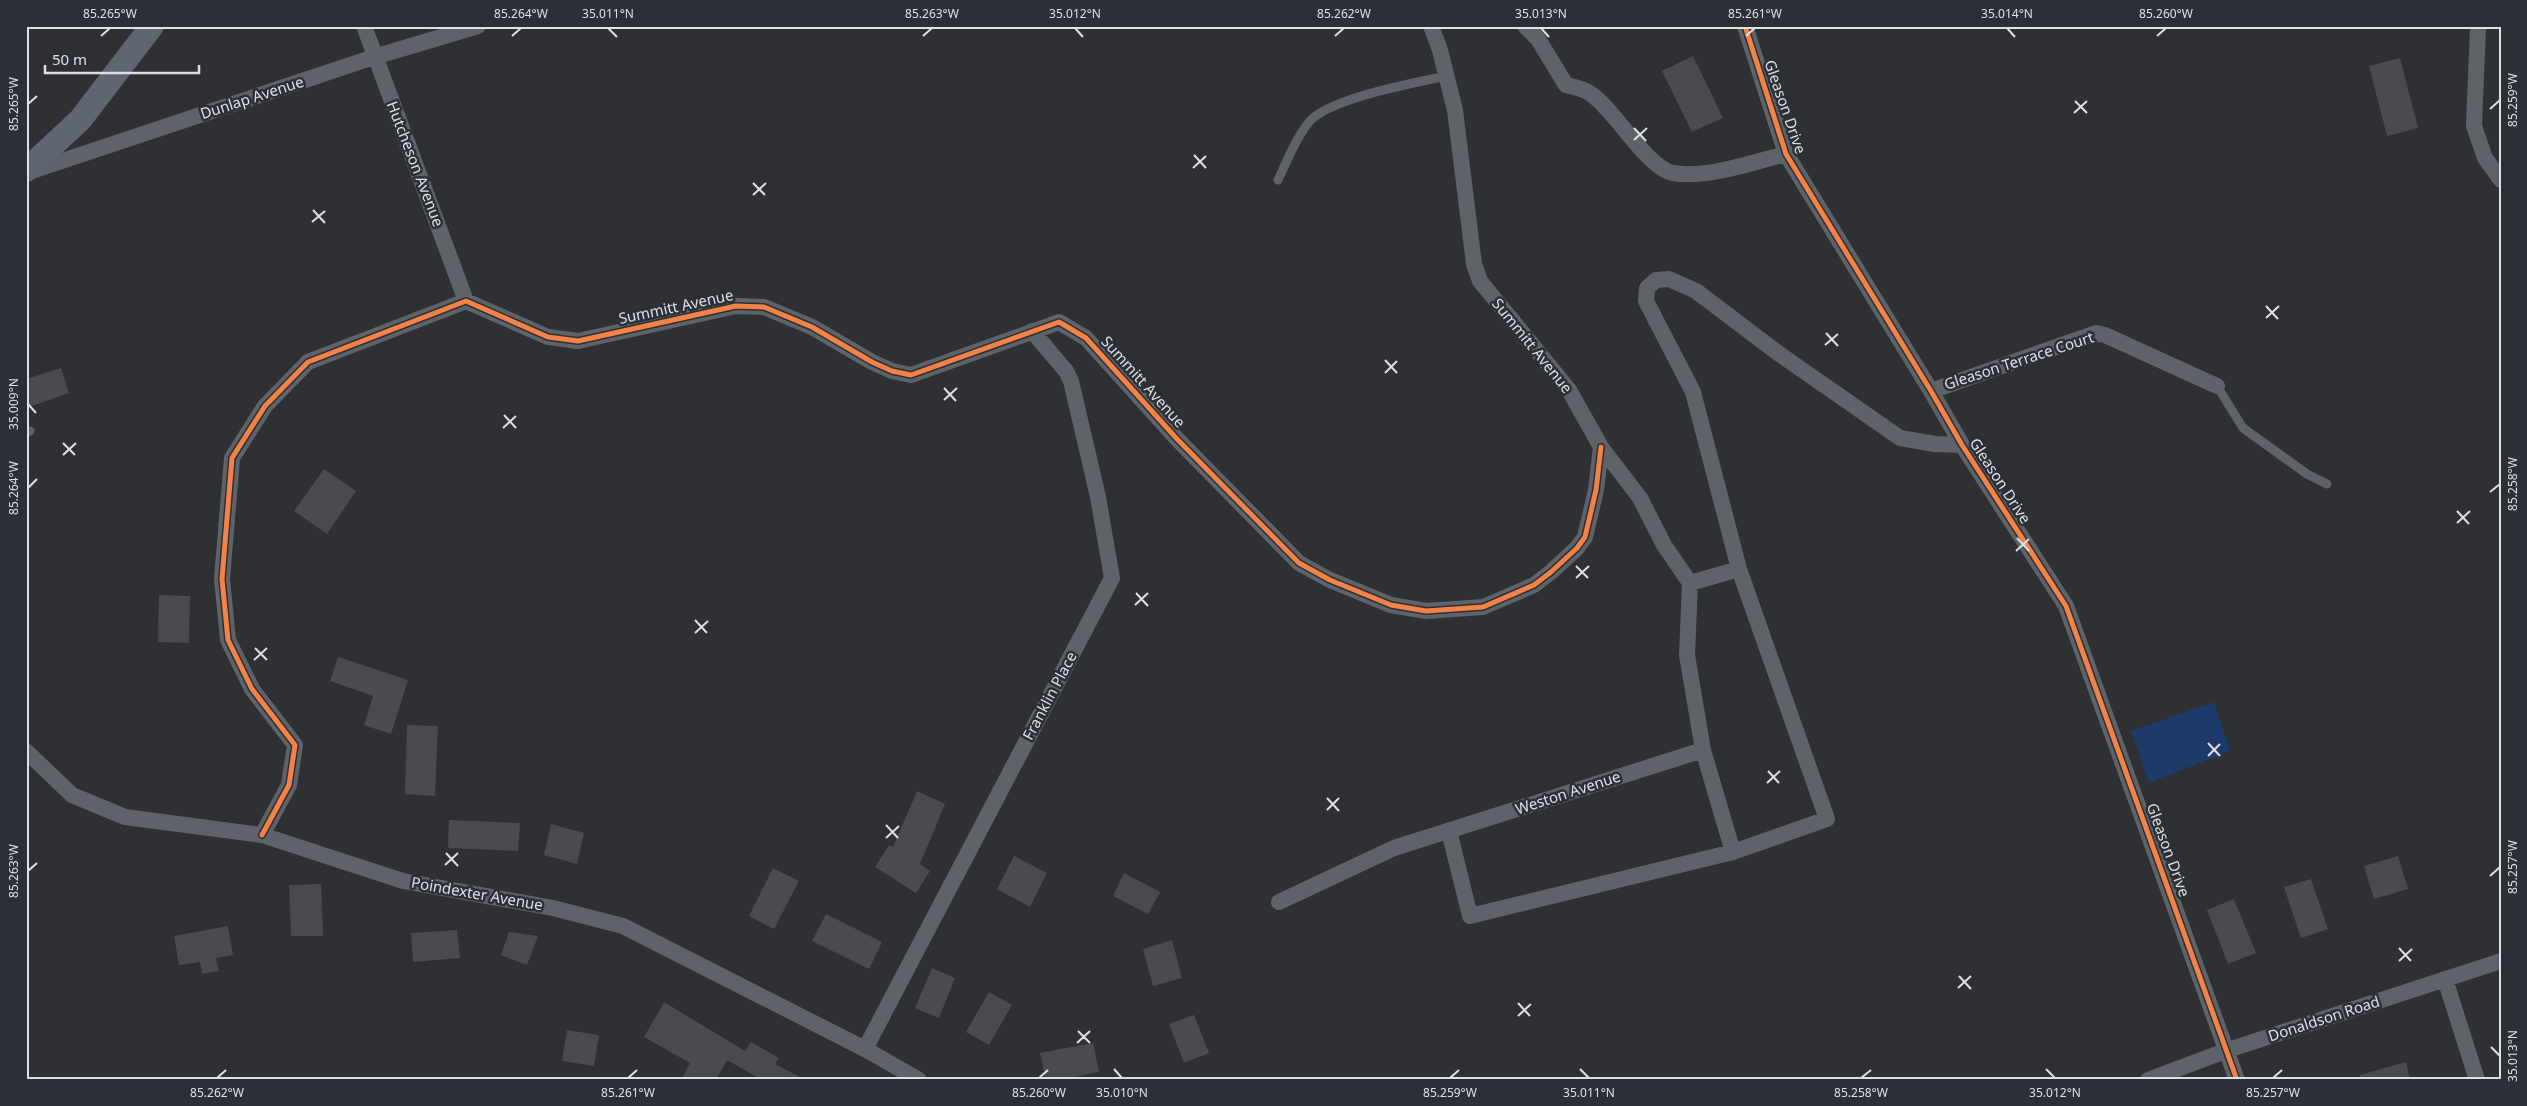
<svg xmlns="http://www.w3.org/2000/svg" width="2527" height="1106" font-family="'Noto Sans',sans-serif">
  <style>
    .green { fill: #1e3a69 }
    .building { fill: #4a4b4e }
    .lines { fill: none; stroke-linecap: round; stroke-linejoin: round }
    .lane { stroke: #5e636a; stroke-width: 9 }
    .street { stroke: #5e636a; stroke-width: 16 }
    .secondary { stroke: #5f6670; stroke-width: 24 }
    .cycleway-casing { stroke: #2b2f36; stroke-width: 8 }
    .cycleway { stroke: #f48246; stroke-width: 5 }
    .ticks { fill: none; stroke: #dee0e5; stroke-width: 2 }
    .labels { text-anchor: middle; stroke-width: 5; stroke-linejoin: round; paint-order: stroke }
    .street-label { font-size: 15px; fill: #dee0e5; stroke: #2b2f36 }
    .neatline { fill: none; stroke: #dee0e5; stroke-width: 2 }
    .ticks-label { font-size: 12px; text-anchor: middle; fill: #dee0e5 }
  </style>
  <rect width="100%" height="100%" fill="#2e3033"/>
  <path class="green" d="M2214,702l16,49 -81,32 -18,-52z"/>
  <path class="building" d="M1693,56l30,62 -31,14 -30,-61z
    M2400,58l18,70 -31,8 -18,-70z
    M61,368l8,25 -43,15v-29z
    M324,469l32,22 -29,43 -33,-23z
    M159,595l31,1 -1,47 -31,-1z
    M338,657l70,23 -17,54 -27,-9 9,-29 -43,-15z
    M407,725l31,1 -3,70 -30,-2z
    M917,791l28,13 -25,60 10,7 -14,22 -41,-26 14,-22 4,2z
    M449,820l71,3 -2,28 -70,-3z
    M551,824l33,9 -7,31 -33,-9z
    M1014,856l33,17 -17,34 -33,-18z
    M2398,856l10,33 -34,10 -10,-33z
    M773,868l26,13 -25,48 -25,-13z
    M1124,873l36,19 -12,22 -35,-18z
    M2311,879l17,50 -27,9 -17,-51z
    M321,884l2,52h-32l-2,-51z
    M2234,899l22,54 -28,11 -21,-54z
    M826,914l56,28 -13,27 -57,-28z
    M228,926l5,29 -17,3 3,13 -17,3 -2,-12 -21,3 -5,-29z
    M457,930l3,28 -47,4 -2,-29z
    M509,932l29,4 -11,29 -26,-10z
    M1172,940l10,38 -29,8 -10,-37z
    M932,968l23,10 -16,40 -24,-10z
    M989,992l23,13 -23,40 -23,-13z
    M664,1002l81,49 6,-9 28,16 -4,6 31,16h-44l-35,-20 -11,20h-35l9,-17 -46,-26z
    M1194,1015l15,38 -25,10 -15,-39z
    M567,1030l32,5 -5,31 -32,-5z
    M1093,1043l6,29 -38,8h-15l-6,-27z
    M2406,1062l4,18h-50v-5z"/>
  <g class="lines">
    <path class="lane" d="M1278,180c9,-19 18,-42 31,-58 20,-24 106,-39 137,-46
      M2217,386l26,42 64,46 20,10
      M26,433l4,-2"/>
    <path class="street" d="M364,26l102,275
      M1431,26l9,24 15,60 19,154 6,17 89,109 32,57 39,51 24,47 26,38 49,-14
      M1525,26l13,13 28,46c8,2 19,4 25,9 24,16 57,75 82,79 33,6 80,-11 113,-19
      M1745,26l41,128 145,237 31,54 104,161 171,474
      M2478,26l-4,100 11,32 16,22
      M26,173l348,-116 104,-31
      M1931,391l165,-58 9,2 112,51
      M1703,750l30,102 94,-33 -88,-250 -46,-177 -47,-91 1,-13 9,-8 13,-1 27,12 82,62 122,85 35,6 27,1
      M26,751l46,44 53,22 137,18 141,46 150,27 70,18 242,123 54,31
      M1449,831l21,85 263,-64
      M262,835l27,-50 6,-40 -43,-56 -24,-49 -6,-61 10,-121 33,-52 43,-44 158,-61 82,36 30,4 158,-35 28,1 48,20 60,35 20,9 19,4 148,-53 27,16 91,101 122,124 31,17 61,25 35,6 57,-4 51,-22 17,-13 26,-24 8,-11 11,-47 5,-43
      M1279,902l115,-54 309,-98 -16,-95 3,-72
      M2445,979l32,101
      M865,1049l247,-471 -14,-81 -27,-116 -5,-10 -34,-40
      M2148,1080l80,-30 273,-89"/>
    <path class="secondary" d="M26,170l54,-50 72,-94"/>
    <g class="cycleway-casing">
      <path id="cycleway" d="M1745,26l41,128 145,237 31,54 104,161 171,474
        M262,835l27,-50 6,-40 -43,-56 -24,-49 -6,-61 10,-121 33,-52 43,-44 158,-61 82,36 30,4 158,-35 28,1 48,20 60,35 20,9 19,4 148,-53 27,16 91,101 122,124 31,17 61,25 35,6 57,-4 51,-22 17,-13 26,-24 8,-11 11,-47 5,-43"/>
    </g>
    <use href="#cycleway" class="cycleway"/>
  </g>
  <path class="ticks" d="M608,28l9,9M1075,28l8,9M1541,28l8,9M2007,28l8,9M101,36l9,-8M512,36l9,-8M923,36l9,-8M1335,36l9,-8M1746,36l9,-8M2157,36l9,-8M2075,101l12,12M28,104l9,-8M2490,109l10,-9M2074,113l13,-12M1634,128l12,13M1634,140l13,-12M1194,155l12,13M1193,168l13,-12M753,183l12,12M753,195l13,-12M313,210l12,13M312,222l13,-11M2266,306l12,13M2266,318l13,-12M1826,333l12,13M1825,345l13,-11M1385,360l12,13M1385,373l12,-12M944,388l12,13M944,400l13,-12M28,404l8,9M504,415l12,13M503,428l13,-12M63,443l12,12M63,455l13,-12M28,488l9,-9M2490,492l10,-8M2457,511l12,13M2457,523l13,-12M2017,538l12,13M2016,551l13,-12M1576,566l12,12M1576,578l13,-12M1136,593l12,13M1135,605l13,-12M695,620l12,13M695,633l13,-12M255,648l12,12M254,660l13,-12M2208,743l12,13M2208,756l12,-12M1768,771l11,12M1767,783l13,-12M1327,798l12,13M1327,810l12,-12M886,825l12,13M886,838l13,-12M446,853l12,13M445,865l13,-12M28,871l9,-8M2490,876l10,-9M2399,948l12,13M2399,961l13,-12M1959,976l12,13M1958,988l13,-12M1518,1003l12,13M1518,1016l13,-12M1078,1031l12,12M1077,1043l13,-12M2491,1047l9,9M1114,1069l8,9M1580,1069l9,9M2046,1069l9,9M217,1078l9,-8M628,1078l9,-8M1039,1078l9,-8M1450,1078l9,-8M1861,1078l10,-8M2273,1078l9,-8"/>
  <g class="labels">
    <g class="street-label">
      <text transform="translate(252 98) rotate(-18)" y="5">Dunlap Avenue</text>
      <text transform="translate(1785 107) rotate(71)" y="5">Gleason Drive</text>
      <text transform="translate(415 164) rotate(69)" y="5">Hutcheson Avenue</text>
      <text transform="translate(676 307) rotate(-12)" y="5">Summitt Avenue</text>
      <text transform="translate(1532 346) rotate(51)" y="5">Summitt Avenue</text>
      <text transform="translate(2019 361) rotate(-18)" y="5">Gleason Terrace Court</text>
      <text transform="translate(1143 382) rotate(48)" y="5">Summitt Avenue</text>
      <text transform="translate(2000 481) rotate(57)" y="5">Gleason Drive</text>
      <text transform="translate(1050 696) rotate(-62)" y="5">Franklin Place</text>
      <text transform="translate(1568 793) rotate(-18)" y="5">Weston Avenue</text>
      <text transform="translate(2168 850) rotate(70)" y="5">Gleason Drive</text>
      <text transform="translate(477 894) rotate(10)" y="5">Poindexter Avenue</text>
      <text transform="translate(2324 1019) rotate(-18)" y="5">Donaldson Road</text>
    </g>
  </g>
  <rect width="2527" height="1106" fill="none" stroke="#2b2f36" stroke-width="55"/>
  <path d="M45 65v8h154v-8" fill="none" stroke="#dee0e5" stroke-width="2.5"/>
  <text x="52" y="65" font-size="15" fill="#dee0e5" stroke="#2b2f36" stroke-width="4" paint-order="stroke">50 m</text>
  <rect x="28" y="28" width="2472" height="1050" class="neatline"/>
  <g class="ticks-label">
    <text x="110" y="18">85.265°W</text>
    <text x="521" y="18">85.264°W</text>
    <text x="608" y="18">35.011°N</text>
    <text x="932" y="18">85.263°W</text>
    <text x="1075" y="18">35.012°N</text>
    <text x="1344" y="18">85.262°W</text>
    <text x="1541" y="18">35.013°N</text>
    <text x="1755" y="18">85.261°W</text>
    <text x="2007" y="18">35.014°N</text>
    <text x="2166" y="18">85.260°W</text>
    <text transform="translate(2513 100) rotate(-90)" y="4">85.259°W</text>
    <text transform="translate(14 104) rotate(-90)" y="4">85.265°W</text>
    <text transform="translate(14 404) rotate(-90)" y="4">35.009°N</text>
    <text transform="translate(2513 484) rotate(-90)" y="4">85.258°W</text>
    <text transform="translate(14 488) rotate(-90)" y="4">85.264°W</text>
    <text transform="translate(2513 867) rotate(-90)" y="4">85.257°W</text>
    <text transform="translate(14 871) rotate(-90)" y="4">85.263°W</text>
    <text transform="translate(2513 1056) rotate(-90)" y="4">35.013°N</text>
    <text x="217" y="1097">85.262°W</text>
    <text x="628" y="1097">85.261°W</text>
    <text x="1039" y="1097">85.260°W</text>
    <text x="1122" y="1097">35.010°N</text>
    <text x="1450" y="1097">85.259°W</text>
    <text x="1589" y="1097">35.011°N</text>
    <text x="1861" y="1097">85.258°W</text>
    <text x="2055" y="1097">35.012°N</text>
    <text x="2273" y="1097">85.257°W</text>
  </g>
</svg>
